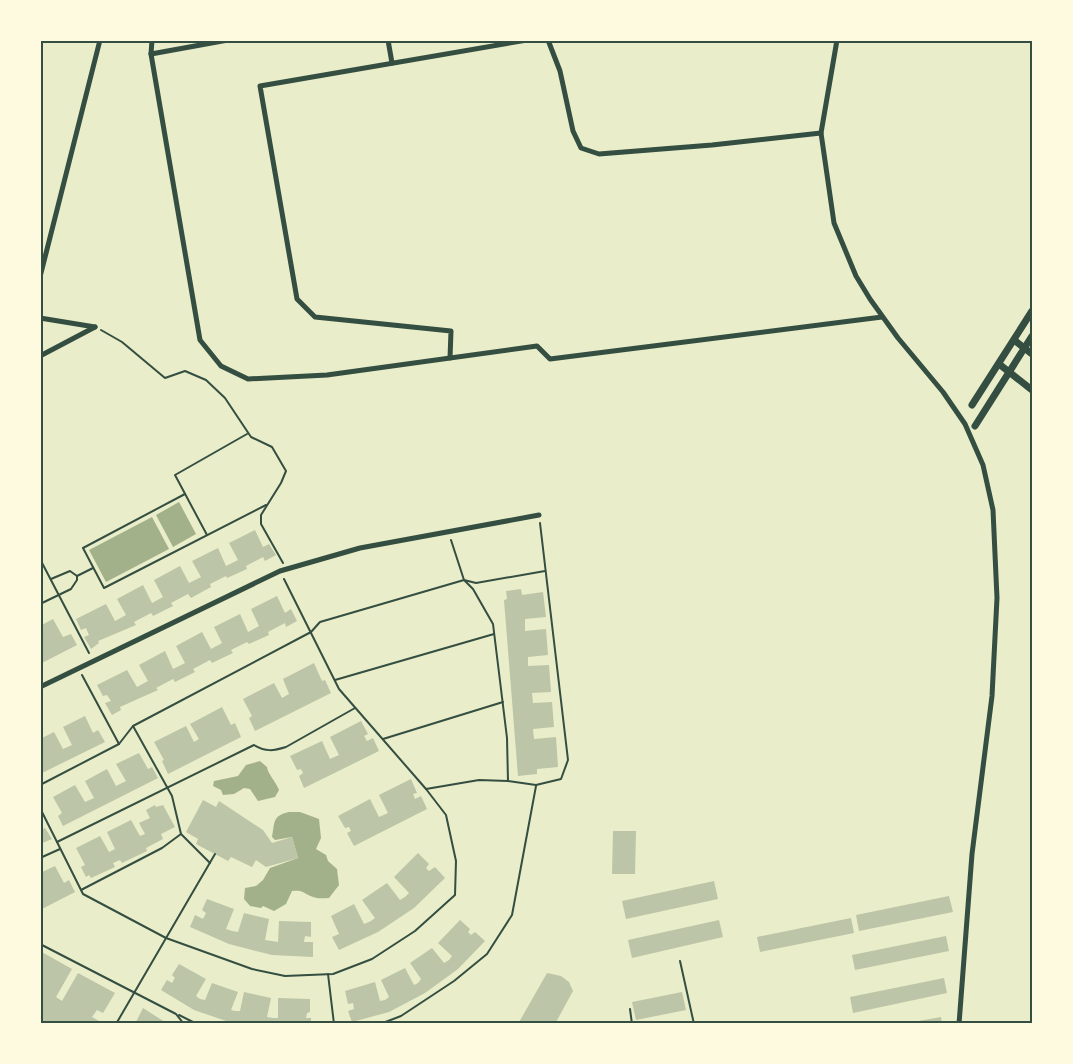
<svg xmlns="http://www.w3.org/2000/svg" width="1073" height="1064" font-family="'PT Sans',sans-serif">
<rect width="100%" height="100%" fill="#e9edc9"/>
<g fill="#a3b18a">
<polygon points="179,502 196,534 173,547 156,515"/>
<polygon points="152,517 169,549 106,582 89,550"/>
<path d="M 260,761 L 267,767 C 268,774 276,782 279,790 L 275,797 L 258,801 L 250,789 L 244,788 L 234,794 L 223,795 L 221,790 L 213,786 L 214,781 L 238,776 L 246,765 Z"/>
<path d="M 289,812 L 300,812 L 319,819 L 321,838 L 316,849 L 326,855 L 328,861 L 337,869 L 339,885 L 329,898 C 324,898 318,899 313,897 C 302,893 304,890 292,891 L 286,904 L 274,911 L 263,906 L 261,908 L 250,906 L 244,899 L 245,888 L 256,886 L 263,880 L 270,868 L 298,858 L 292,837 L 275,840 L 272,837 C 275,822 272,816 289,812 Z"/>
</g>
<g fill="#bcc5a7">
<polygon points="255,530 263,547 269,544 276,555 265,561 263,557 246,566 247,569 227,578 226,576 210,584 211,587 191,598 188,594 171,603 173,606 153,616 151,613 134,622 136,625 98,641 99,643 91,649 84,637 89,635 86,628 81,630 76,619 106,604 115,621 126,615 117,599 143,585 152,603 163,597 154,580 180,566 189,583 201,577 192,561 218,548 226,566 238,560 229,543"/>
<polygon points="521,589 522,595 543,592 546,617 525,619 525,631 546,629 548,655 528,657 528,666 549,665 551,692 532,693 533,703 552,702 554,727 533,729 534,739 556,737 558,767 537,769 537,774 518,776 504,600 507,599 506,591"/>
<polygon points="277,596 285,613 291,609 297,621 286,627 285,623 268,632 269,635 249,644 247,642 231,650 233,653 212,663 210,660 193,669 195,672 175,682 173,679 156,688 158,690 120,707 121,710 112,715 105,703 111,701 107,695 103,696 97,685 127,670 137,687 148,681 139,665 165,651 173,669 185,663 176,646 202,632 211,649 222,643 214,627 240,614 248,632 259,626 251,609"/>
<polygon points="53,619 63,637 71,634 77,645 40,664 40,626"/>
<polygon points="314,663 322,681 325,680 331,693 255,731 249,718 252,716 243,699 274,683 282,698 289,694 283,679"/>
<polygon points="222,707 231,725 235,723 241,737 168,774 162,761 164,760 154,742 186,726 194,742 199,739 190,724"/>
<polygon points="85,716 93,733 98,730 105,742 40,774 40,739 54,732 63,749 72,745 63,727"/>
<polygon points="361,721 368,734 364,736 367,741 373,738 379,751 304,788 299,776 303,773 301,769 297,770 290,756 322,741 330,759 339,755 330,737"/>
<polygon points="139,753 148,769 152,767 158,778 63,826 58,816 62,813 53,797 75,785 85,802 94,798 85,781 107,769 116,786 126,781 116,764"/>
<polygon points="411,779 417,793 413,794 415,799 421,796 427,809 354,846 347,833 351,831 349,827 345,828 338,816 370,799 379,817 388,813 379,795"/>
<polygon points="203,800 216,807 219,801 263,830 272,843 292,837 298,858 266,867 256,860 252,867 231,857 228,861 196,844 198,839 186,832"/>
<polygon points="155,805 156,807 163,805 175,827 161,834 163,839 146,848 147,851 122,863 120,860 113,863 115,867 91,878 89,875 86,877 81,867 85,865 76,848 100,836 109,852 115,849 107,832 131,820 140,836 145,834 139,823 150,818 146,810"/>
<polygon points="45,828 52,839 40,844 40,830"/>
<polygon points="613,831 636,831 635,874 612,874"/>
<polygon points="418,853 429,864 426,868 429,871 435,867 445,878 414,908 378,932 339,950 332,937 339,934 331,916 354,904 364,924 371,921 375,918 362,900 387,883 400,900 405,897 409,893 394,877"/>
<polygon points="55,866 64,883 69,880 75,892 40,910 40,873"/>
<polygon points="714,881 718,899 626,919 622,901"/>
<polygon points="949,896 953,912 859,931 856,915"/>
<polygon points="207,899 234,909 226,929 232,931 238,932 244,913 269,919 265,940 272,941 278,942 279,921 311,922 311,937 305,936 304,942 313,942 313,957 272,955 229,944 190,927 195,915 203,919 206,913 202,910"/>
<polygon points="851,918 854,933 760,952 757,937"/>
<polygon points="460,920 470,929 468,932 471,935 475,932 485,941 458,969 425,993 389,1012 352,1022 348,1011 354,1009 353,1003 348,1004 345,991 375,982 380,1001 385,1000 389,997 381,980 405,968 414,985 418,983 421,979 410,963 432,948 444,963 449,960 452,956 438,943"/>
<polygon points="719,920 723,937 632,958 628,940"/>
<polygon points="946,936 949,951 855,970 852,955"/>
<polygon points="40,951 72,969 56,997 62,1001 78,973 115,993 103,1013 97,1010 92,1017 99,1021 98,1024 46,1024 40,1020"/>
<polygon points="179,964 206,979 196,996 200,999 205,1000 212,983 238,992 231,1010 235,1011 240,1011 244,992 271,998 267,1017 273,1018 278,1018 278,998 310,999 310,1012 307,1013 306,1018 311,1018 311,1024 235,1024 194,1010 161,990 167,980 172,983 175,978 172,975"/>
<polygon points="547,973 561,976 569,982 573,991 555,1024 518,1024"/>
<polygon points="944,978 947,993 853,1013 850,997"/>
<polygon points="682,992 686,1010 636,1020 632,1002"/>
<polygon points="143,1008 168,1024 135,1024"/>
<polygon points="941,1017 942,1024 913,1024 913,1022"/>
</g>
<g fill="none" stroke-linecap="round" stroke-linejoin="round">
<g stroke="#344e41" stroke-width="2">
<polyline points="101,330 122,342 165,378 185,371 206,380 225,398 251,437 272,447 286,471 281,483 261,515 261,524 283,563"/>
<polyline points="185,494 83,548 104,588 266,505"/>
<polyline points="207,535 175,475 247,434"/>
<polyline points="451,540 464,580 473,589 493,624 507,738 508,781"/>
<polyline points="40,559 89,653"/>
<polyline points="77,576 93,568"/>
<polyline points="40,604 71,589 77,580 77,576 70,571 51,579"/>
<polyline points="82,675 119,744"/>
<polyline points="335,680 494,634"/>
<polyline points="133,726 172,796 181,834 210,863"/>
<polyline points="383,739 503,702"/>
<polyline points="40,785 119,744 133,726 311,632 320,622 464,580 476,583 545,571"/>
<polyline points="426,789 479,780 508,781 536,785 561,779 568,760 540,523"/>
<polyline points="40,808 83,894 166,938 252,969 285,976 333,974 372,959 415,931 455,895 456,861 446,815 426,789 339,689 284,579"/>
<path d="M 57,842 L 254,745 C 266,752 273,751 286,747 L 355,708"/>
<polyline points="40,858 60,849"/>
<polyline points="81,890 162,848 181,834"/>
<polyline points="40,944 176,1014 184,1024"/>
<polyline points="328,974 334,1024"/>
<polyline points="179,1015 197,1024"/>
<polyline points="116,1024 215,854"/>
<polyline points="380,1024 401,1016 454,981 487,954 512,915 536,786"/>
</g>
<g stroke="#344e41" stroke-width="2">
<polyline points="680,961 694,1024"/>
<polyline points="630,1009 632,1024"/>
</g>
<g stroke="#344e41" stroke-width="5">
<polyline points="152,40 151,54 200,340 221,366 248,379 327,375 537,346 550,359 882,317"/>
<polyline points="388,40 392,63"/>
<polyline points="548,40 560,71 573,131 581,148 599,154 712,145 821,133"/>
<polyline points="837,40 821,133 834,223 856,276 870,299 898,338 943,392 965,424 983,465 993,510 997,598 992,696 972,854 959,1024"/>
<polyline points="151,54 228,40"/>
<polyline points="40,277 100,40"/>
<polyline points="40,318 95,327"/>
<polyline points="40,356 95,327"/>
<polyline points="450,358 451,331 315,317 297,299 260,86 527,40"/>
<polyline points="40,687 280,571 360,548 539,515"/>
</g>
<g stroke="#344e41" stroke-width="7">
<polyline points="1014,340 1032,354"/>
<polyline points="999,364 1032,390"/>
<polyline points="972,405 1032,311"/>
<polyline points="975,426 1032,336"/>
</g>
</g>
<rect width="1073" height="1064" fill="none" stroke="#fefae0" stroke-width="84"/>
<rect x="42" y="42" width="989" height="980" fill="none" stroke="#344e41" stroke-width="2"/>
</svg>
